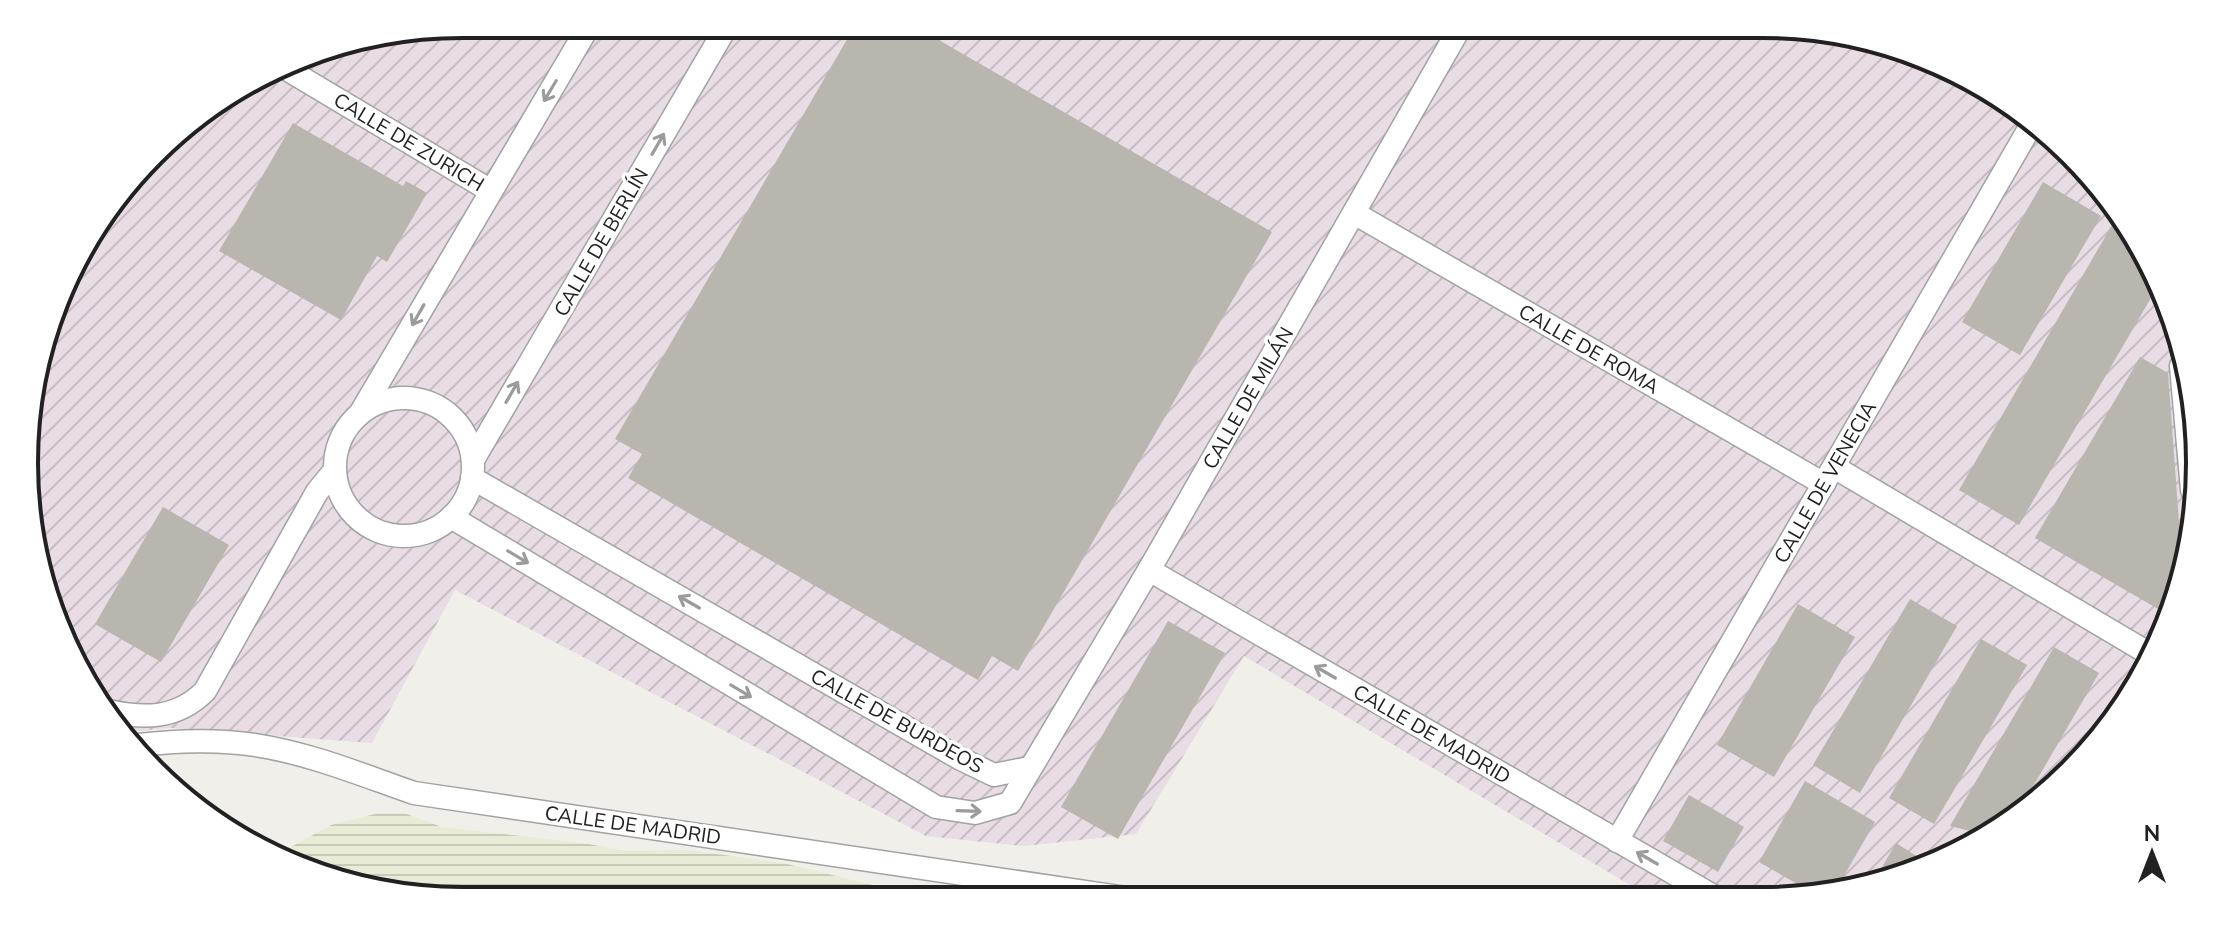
<svg xmlns="http://www.w3.org/2000/svg" width="2224" height="925" font-family="'Nunito Sans',sans-serif">
<defs>
<pattern id="industrial-furrows" width="10" height="10" patternUnits="userSpaceOnUse" patternTransform="scale(2)"><rect width="10" height="10" fill="#e8dce5"/><path d="M-1 1l2-2M0 10L10 0M9 11l2-2" fill="none" stroke="#c7bcc4"/></pattern>
<pattern id="farmland-rules" width="6" height="5" patternUnits="userSpaceOnUse" patternTransform="scale(2)"><rect width="6" height="5" fill="#e8ecd7"/><path d="M0 2.5h6" fill="none" stroke="#c7cab8"/></pattern>
</defs>
<rect width="100%" height="100%" fill="#f0efe9"/>
<polygon fill="url(#industrial-furrows)" points="463,24 1761,24 1902,47 2050,133 2155,268 2199,433 2177,603 2126,706 2050,792 1955,856 1819,897 1652,898 1244,656 1136,834 1024,846 926,836 455,590 372,743 171,728 127,732 83,682 32,548 28,405 83,244 174,133 321,47"/>
<polygon fill="url(#farmland-rules)" points="379,813 404,813 442,827 582,843 629,851 688,850 783,863 934,900 463,901 322,878 278,854 331,825"/>
<g fill="#b9b5af">
<polygon points="856,24 911,24 1272,232 1018,671 992,656 978,680 628,478 642,454 615,439"/>
<polygon points="293,123 403,186 406,181 427,193 387,262 377,256 341,320 219,251"/>
<polygon points="2043,182 2101,216 2020,355 1962,322"/>
<polygon points="2116,218 2155,268 2159,284 2019,525 1959,490"/>
<polygon points="2140,357 2168,373 2182,563 2181,574 2160,610 2035,538"/>
<polygon points="163,507 229,545 161,662 95,624"/>
<polygon points="1910,599 1957,626 1860,793 1813,765"/>
<polygon points="1798,604 1855,637 1774,777 1717,745"/>
<polygon points="1168,621 1225,653 1118,839 1061,807"/>
<polygon points="1981,639 2027,665 1934,824 1889,798"/>
<polygon points="2054,647 2099,673 2017,814 1986,835 1950,826"/>
<polygon points="1805,781 1875,822 1834,893 1820,897 1759,862"/>
<polygon points="1689,795 1744,827 1718,872 1663,841"/>
<polygon points="1896,843 1929,864 1874,881"/>
</g>
<g fill="none" stroke-linecap="round" stroke-linejoin="round">
<defs>
<g id="minor">
<polyline points="285,68 491,191"/>
<polyline points="1354,213 1824,484"/>
<polyline points="2181,366 2192,490"/>
<circle cx="404" cy="467" r="69"/>
<polyline points="361,412 590,24"/>
<polyline points="473,460 728,24"/>
<polyline points="1834,467 2143,650 2154,650"/>
<polyline points="472,478 959,758 994,775 1029,768"/>
<polyline points="451,517 936,807 975,813 1010,803 1149,570 1462,24"/>
<polyline points="1149,570 1715,897"/>
<path d="M 108,711 C 145,719 177,719 205,691 L 317,492 L 334,471"/>
<path d="M 138,745 C 178,741 216,739 255,745 C 309,753 362,775 414,793 L 1133,899"/>
<polyline points="1617,841 2033,122"/>
</g>
</defs>
<use href="#minor" stroke="#a2a2a2" stroke-width="25"/>
<use href="#minor" stroke="#fff" stroke-width="22"/>
</g>
<defs><path id="oneway-shaft" d="M-6 0H5M1.5-3L5.5 0L1.5 3" fill="none" stroke-width="1.6" stroke-linecap="round" stroke-linejoin="round" transform="scale(2)"/></defs>
<g stroke="#9b9b9b">
<use href="#oneway-shaft" transform="translate(550 91) rotate(121)"/>
<use href="#oneway-shaft" transform="translate(658 144) rotate(-60)"/>
<use href="#oneway-shaft" transform="translate(418 315) rotate(120)"/>
<use href="#oneway-shaft" transform="translate(512 392) rotate(-60)"/>
<use href="#oneway-shaft" transform="translate(518 557) rotate(31)"/>
<use href="#oneway-shaft" transform="translate(689 602) rotate(-150)"/>
<use href="#oneway-shaft" transform="translate(1325 672) rotate(-150)"/>
<use href="#oneway-shaft" transform="translate(741 691) rotate(31)"/>
<use href="#oneway-shaft" transform="translate(969 811) rotate(2)"/>
<use href="#oneway-shaft" transform="translate(1647 858) rotate(-150)"/>
</g>
<g text-anchor="middle" stroke-width="7" stroke-linejoin="round" paint-order="stroke">
<g font-size="20" fill="#212121" stroke="#fff">
<text transform="translate(409 142) rotate(31)" y="7">CALLE DE ZURICH</text>
<text transform="translate(601 242) rotate(-60)" y="7">CALLE DE BERLÍN</text>
<text transform="translate(1589 349) rotate(30)" y="7">CALLE DE ROMA</text>
<text transform="translate(1248 398) rotate(-60)" y="7">CALLE DE MILÁN</text>
<text transform="translate(1825 482) rotate(-60)" y="7">CALLE DE VENECIA</text>
<text transform="translate(897 721) rotate(29)" y="7">CALLE DE BURDEOS</text>
<text transform="translate(1432 734) rotate(30)" y="7">CALLE DE MADRID</text>
<text transform="translate(633 825) rotate(8)" y="7">CALLE DE MADRID</text>
</g>
</g>
<path d="M0 0H2224V925H0ZM462 38H1762A424 424 0 0 1 2186 462V463A424 424 0 0 1 1762 887H462A424 424 0 0 1 38 463V462A424 424 0 0 1 462 38Z" fill="#fff" fill-rule="evenodd"/>
<path fill="none" stroke="#212121" stroke-width="4" d="M462 38H1762A424 424 0 0 1 2186 462V463A424 424 0 0 1 1762 887H462A424 424 0 0 1 38 463V462A424 424 0 0 1 462 38Z"/>
<g transform="translate(2152 853)" stroke="#ffffff" stroke-width="6" paint-order="stroke">
<path d="M0-6L14 30L0 20L-14 30Z" fill="#212121"/>
<text y="-12" font-size="22" font-weight="bold" text-anchor="middle" fill="#212121">N</text>
</g>
</svg>
